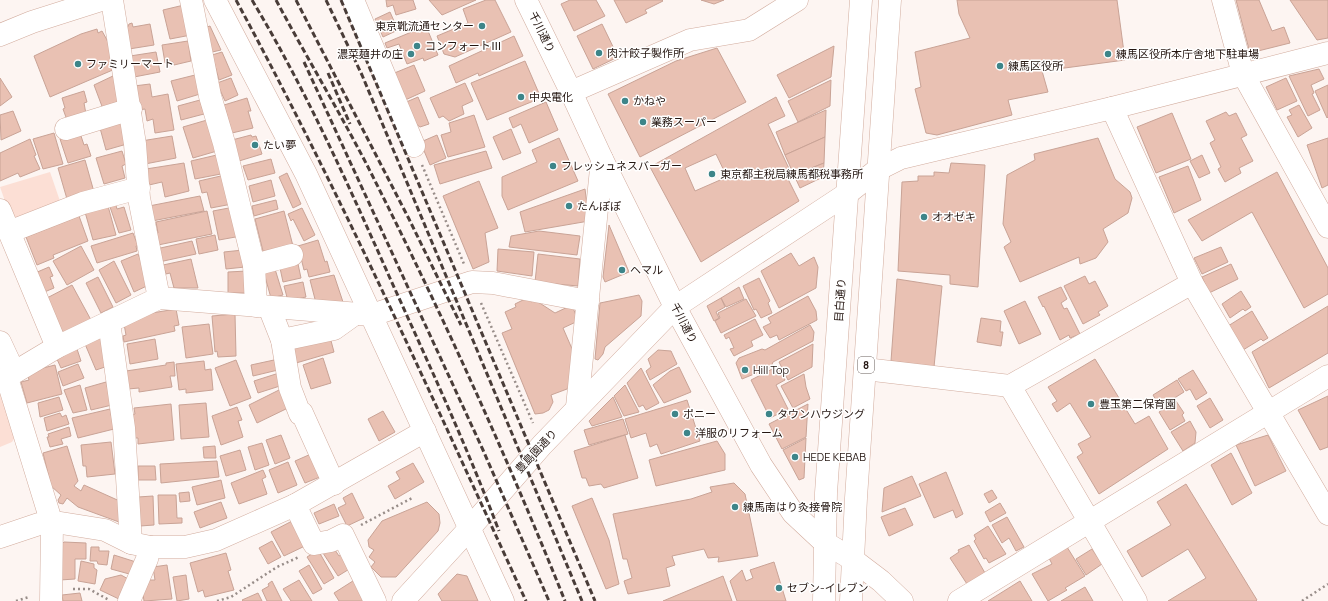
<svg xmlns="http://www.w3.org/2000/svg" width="1328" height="601" font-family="Manrope,'Noto Sans JP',sans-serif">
<rect width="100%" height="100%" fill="#fdf5f2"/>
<g fill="#fcdfd5">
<polygon points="50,172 61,204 19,221 11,218 0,187"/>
<polygon points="0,390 19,431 12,442 0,447"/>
</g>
<g fill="#e9c1b3" stroke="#c9a396" fill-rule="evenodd">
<polygon points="386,0 413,0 416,9 396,15 393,5 387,7"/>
<polygon points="429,0 476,0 442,15"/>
<polygon points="486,0 495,0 511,32 455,57 444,54 437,36 468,23 463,9"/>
<polygon points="570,0 596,0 605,16 574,31 561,4"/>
<polygon points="614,0 662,0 663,1 645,10 647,13 626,23"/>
<polygon points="701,0 724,0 714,4"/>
<polygon points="957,0 1117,0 1125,60 1042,71 1048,92 1008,100 1012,115 937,135 926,133 915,89 921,87 915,52 970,38 959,14"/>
<polygon points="1236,0 1259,0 1272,31 1284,27 1290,43 1250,53"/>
<polygon points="1290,0 1328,0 1328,38 1317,40"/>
<polygon points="184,5 191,35 170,39 163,10"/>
<polygon points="390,12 398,30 383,37 375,19"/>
<polygon points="132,23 133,27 150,24 154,45 129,49 126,31 129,24"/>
<polygon points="602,24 618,57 593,69 577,36"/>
<polygon points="210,26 221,50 208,53 204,28"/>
<polygon points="426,26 438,55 424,61 423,58 407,64 399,44 387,48 385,43"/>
<polygon points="97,29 98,33 102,31 107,40 114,58 115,69 50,97 34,56 81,34"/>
<polygon points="514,36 523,56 479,76 478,73 456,83 449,66"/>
<polygon points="188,41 191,61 174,65 173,62 165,63 162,45"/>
<polygon points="834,46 831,77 789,98 777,75"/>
<polygon points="717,48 746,102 640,157 608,94 676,61"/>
<polygon points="156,52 160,72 134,77 130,56"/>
<polygon points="222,52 232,75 219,80 212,55"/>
<polygon points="525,61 541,98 487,120 471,83"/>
<polygon points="414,65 425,91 403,101 392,74"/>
<polygon points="1319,69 1324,79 1311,85 1314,93 1312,94 1320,110 1308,116 1289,76"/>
<polygon points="115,75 122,100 103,109 94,85"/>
<polygon points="195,75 200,94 177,101 171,81"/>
<polygon points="0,78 12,97 0,106"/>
<polygon points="231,78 238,95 225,101 217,83"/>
<polygon points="1286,78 1297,101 1277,110 1266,87"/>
<polygon points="831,80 830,106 798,122 788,101"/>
<polygon points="465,83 473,101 462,106 464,114 449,121 443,116 439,118 430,98"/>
<polygon points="150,84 152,97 168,94 174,130 155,133 153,119 147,121 145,109 138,110 134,86"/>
<polygon points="1328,85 1328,117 1327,118 1315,91"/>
<polygon points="84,91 87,102 84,103 86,114 67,120 63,109 65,108 62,98"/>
<polygon points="418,97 429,124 420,127 411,120 404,103"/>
<path d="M 776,97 L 785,116 L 768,124 L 793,177 L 788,179 L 799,201 L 701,262 L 650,167 ZM 716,154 L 727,177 L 695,191 L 685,168 Z"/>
<polygon points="247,98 251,111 248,111 253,128 232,133 224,105"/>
<polygon points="200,100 204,114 181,120 178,106"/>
<polygon points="546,102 558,130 529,143 521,124 513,128 509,118"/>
<polygon points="1299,105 1312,128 1298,137 1287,117 1292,115 1289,110"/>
<polygon points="826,110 825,137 785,155 776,132"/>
<polygon points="13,111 21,131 1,140 0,115"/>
<polygon points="1226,112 1229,116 1236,113 1247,135 1241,138 1253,161 1239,168 1241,173 1225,182 1218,169 1221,167 1210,143 1215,140 1206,121"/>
<polygon points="1172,113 1191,159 1156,173 1137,127"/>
<polygon points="474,115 485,147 448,157 441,135 451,132 449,123"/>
<polygon points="207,120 217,151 193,158 183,127"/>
<polygon points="121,122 127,144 106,150 100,128"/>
<polygon points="511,129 521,153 503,160 493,137"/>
<polygon points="54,133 63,164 43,169 33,139"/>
<polygon points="80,133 84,145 87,144 91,156 68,163 60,139"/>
<polygon points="251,135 252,137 256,136 262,154 239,161 232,140"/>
<polygon points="437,135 446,158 430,165 422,146 423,141"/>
<polygon points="172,136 176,158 145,164 141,141"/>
<polygon points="825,137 824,163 794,175 785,155"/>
<polygon points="559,138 578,181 508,210 502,196 502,177 537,162 532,150"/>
<polygon points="1098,138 1115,179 1130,192 1132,198 1128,213 1103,229 1108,242 1096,258 1080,264 1079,257 1020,282 1004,247 1011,242 1003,224 1007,175 1035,160 1034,154"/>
<polygon points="1328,138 1328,185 1322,188 1307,145"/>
<polygon points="30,139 36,155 34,156 40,169 20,177 18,173 0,181 0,153"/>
<polygon points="122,151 126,164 122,166 125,178 104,184 96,158"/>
<polygon points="486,151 492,168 440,184 434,165"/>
<polygon points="221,154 226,173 195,179 191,161"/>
<polygon points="1202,155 1210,173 1199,178 1190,161"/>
<polygon points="271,159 275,173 248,180 243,166"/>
<polygon points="85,160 94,192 67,199 58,168"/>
<polygon points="184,163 189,191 165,197 162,182 149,185 146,169"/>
<polygon points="824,163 823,177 800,188 794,175"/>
<polygon points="951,163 985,165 978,287 950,284 950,275 898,271 902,182 918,181 918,176 934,176 934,172 949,173"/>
<polygon points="1188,166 1201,200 1174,213 1159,177"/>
<polygon points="1277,172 1328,268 1328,294 1304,308 1252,212 1202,241 1188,220"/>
<polygon points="287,173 301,204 293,208 279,177"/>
<polygon points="225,175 232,204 211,208 207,192 202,193 199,181"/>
<polygon points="271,180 275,196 253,202 249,186"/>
<polygon points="479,181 498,228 485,233 489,262 473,269 443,196"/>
<polygon points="585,189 589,221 525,232 520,212"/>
<polygon points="200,196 204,211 152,221 149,206"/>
<polygon points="276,200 278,209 254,216 252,206"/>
<polygon points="115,202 117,209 124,207 131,230 119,233 109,204"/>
<polygon points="108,206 116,235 93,240 85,212"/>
<polygon points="234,207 241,236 219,240 213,211"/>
<polygon points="302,208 315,235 304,241 293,219 291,221 288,214"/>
<polygon points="207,211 212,234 153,246 151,235 158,233 156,222"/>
<polygon points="284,211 293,246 264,255 255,219"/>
<polygon points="79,216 88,241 53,255 54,258 37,265 26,237"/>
<polygon points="609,225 629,272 605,282 603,277"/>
<polygon points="539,231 580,236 577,255 509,247 511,236"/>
<polygon points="133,233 138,246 136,246 137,251 97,263 91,246"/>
<polygon points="215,235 218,250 199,254 196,239"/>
<polygon points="318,240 325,262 327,261 330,272 309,277 307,269 304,270 298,246"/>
<polygon points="192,241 196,254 159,262 156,249"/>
<polygon points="81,246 94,270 67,285 53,261"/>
<polygon points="1221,247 1228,262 1202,274 1194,258"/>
<polygon points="498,249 534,252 532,276 497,271"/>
<polygon points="243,250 245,267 226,269 224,252"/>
<polygon points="791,253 799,266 814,257 818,267 816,288 779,308 761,271"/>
<polygon points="138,254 151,284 134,292 121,261"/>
<polygon points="538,254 580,259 578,286 535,282"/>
<polygon points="191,259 198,288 174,288 170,273 166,274 163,265"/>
<polygon points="114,261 131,295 116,303 99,270"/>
<polygon points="298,264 301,278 283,282 280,268"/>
<polygon points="1231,264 1238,279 1209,293 1202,277"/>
<polygon points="49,267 53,276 50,277 54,288 42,293 35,273"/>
<polygon points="275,269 283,295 271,298 264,273"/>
<polygon points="247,271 248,293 228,293 228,272"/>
<polygon points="334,275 343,302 316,303 310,280"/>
<polygon points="1085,276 1089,284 1095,281 1108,306 1098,312 1100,315 1083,324 1064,286"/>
<polygon points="98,277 113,307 101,313 86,283"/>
<polygon points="759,278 770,301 768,303 772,313 761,318 756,309 754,310 743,286"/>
<polygon points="897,279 942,286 934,367 891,361"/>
<polygon points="303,282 306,297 288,301 284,286"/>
<polygon points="72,285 91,320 64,334 45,299"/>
<polygon points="739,287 744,299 726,307 721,298"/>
<polygon points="1061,287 1067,299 1061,303 1064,309 1067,308 1080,334 1070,338 1069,335 1060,340 1044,306 1043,307 1038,297"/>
<polygon points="1241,291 1251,307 1245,311 1243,309 1230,318 1222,304"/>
<polygon points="639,295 642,301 641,316 605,347 603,354 598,360 595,359 600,303"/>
<polygon points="808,296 816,311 817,320 779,340 777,335 770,338 763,327 771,323 768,318"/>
<polygon points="529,297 531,302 535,300 555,313 572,305 578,321 563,328 576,358 570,385 567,389 551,395 553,402 549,410 543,413 535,414 502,333 512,329 505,312 516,307 515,304"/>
<polygon points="721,298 725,307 716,312 719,318 714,321 707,306"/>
<polygon points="746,299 756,316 721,333 715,321 720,318 718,313"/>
<polygon points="1025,301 1041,334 1019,344 1004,311"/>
<polygon points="1328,306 1328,353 1269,388 1252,352"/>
<polygon points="176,309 179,325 174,326 175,331 124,342 123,336 126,335 124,324 140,315"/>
<polygon points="1252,311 1268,338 1263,341 1261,339 1243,350 1228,326"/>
<polygon points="235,314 236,356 218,357 217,351 215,352 212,316"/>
<polygon points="981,318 1001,321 1000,332 1003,332 1001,346 977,342"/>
<polygon points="755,319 763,335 751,341 753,346 734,356 730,349 734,348 729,337 726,339 724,335"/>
<polygon points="209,324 213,354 186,358 182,327"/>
<polygon points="810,325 814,332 813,341 773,362 771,367 742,379 736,363 739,358 762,349 765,350"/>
<polygon points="106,336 111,365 96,370 85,344"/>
<polygon points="330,337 334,352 296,363 291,346"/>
<polygon points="155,339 158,359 130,364 127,344"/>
<polygon points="813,344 812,367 788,380 779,362"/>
<polygon points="77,349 81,361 61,368 56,357"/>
<polygon points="658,350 671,351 677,364 650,380 646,371 651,367 648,359"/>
<polygon points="323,358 331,383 311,389 303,365"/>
<polygon points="1095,359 1135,424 1149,416 1168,449 1099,494 1077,457 1083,453 1078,444 1091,437 1070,403 1057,412 1052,404 1057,401 1048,387"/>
<polygon points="236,360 251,398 230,406 215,368"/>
<polygon points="274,360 278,370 253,376 251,365"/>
<polygon points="204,361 205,370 211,369 213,390 186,393 186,389 179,390 176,364"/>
<polygon points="174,362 175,376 170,376 172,387 139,392 139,388 128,389 126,371 166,365 166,363"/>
<polygon points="78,364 84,378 63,386 58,372"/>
<polygon points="55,365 62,394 27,403 21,382 29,380 27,372"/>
<polygon points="778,366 785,380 776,385 788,409 770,418 751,380"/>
<polygon points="679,367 691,392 664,403 653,385 670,371"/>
<polygon points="641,368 659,403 646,410 643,405 639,407 627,383"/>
<polygon points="1193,370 1207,393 1196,400 1190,389 1186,391 1178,379"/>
<polygon points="279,373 283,385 258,393 254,381"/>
<polygon points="804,374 806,387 810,399 793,408 781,386"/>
<polygon points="1177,380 1184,392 1160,407 1153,395"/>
<polygon points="106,382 112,405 91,410 85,388"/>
<polygon points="80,385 87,410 73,413 64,390"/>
<polygon points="625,385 639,412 624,416 614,396"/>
<polygon points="281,389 290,407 257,423 249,405"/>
<polygon points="1328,396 1328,447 1320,450 1298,410"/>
<polygon points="59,397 63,410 40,417 38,403"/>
<polygon points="613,397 622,417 592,426 589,421"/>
<polygon points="1210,398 1223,420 1210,428 1197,406"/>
<polygon points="687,400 700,441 661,454 657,444 650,447 646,433 631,438 625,419"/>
<polygon points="1176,401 1184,413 1182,415 1185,421 1170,430 1159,412"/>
<polygon points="206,403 209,437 181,439 179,405"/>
<polygon points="171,404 174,440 138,444 138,438 134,438 132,415 135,414 134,408"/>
<polygon points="808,404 806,437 782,449 769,424"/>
<polygon points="237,407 242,420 238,421 243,437 221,445 212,416"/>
<polygon points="110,409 114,429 78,438 72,418"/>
<polygon points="383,411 395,432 379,441 368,419"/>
<polygon points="60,413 62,417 66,415 69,424 47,431 44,418"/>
<polygon points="623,419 628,434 589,445 584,430"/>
<polygon points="1190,421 1196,432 1195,443 1183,451 1171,432"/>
<polygon points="69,427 71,436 61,439 63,444 50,447 47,437 49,437 48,434"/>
<polygon points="281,435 290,458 275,464 266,440"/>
<polygon points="625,435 638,478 604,488 601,484 589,486 586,478 582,478 574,451"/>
<polygon points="1268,435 1286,471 1255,486 1236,445"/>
<polygon points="806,438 804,478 799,480 783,450"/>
<polygon points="717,441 725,454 725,470 656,486 649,460"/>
<polygon points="111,442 115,474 87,477 86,466 83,466 81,445"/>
<polygon points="262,443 269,465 255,470 248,447"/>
<polygon points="67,446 78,481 74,486 81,491 84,485 124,503 119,522 78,507 67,498 63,504 59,503 58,500 61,495 51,486 43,453"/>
<polygon points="215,446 216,458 204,458 203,447"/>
<polygon points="240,450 246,470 226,476 220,456"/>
<polygon points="1231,453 1252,493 1232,505 1211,465"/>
<polygon points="311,454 320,477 305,483 295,461"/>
<polygon points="217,461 219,477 161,483 160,464"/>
<polygon points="288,462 297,485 278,493 269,470"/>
<polygon points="413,463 424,482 395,499 388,486 400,479 396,472"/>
<polygon points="138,466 155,466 156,480 138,480"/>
<polygon points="263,470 266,477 262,479 267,494 239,504 231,483"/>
<polygon points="946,472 963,514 956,518 953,510 934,518 919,484"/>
<polygon points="912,476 921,496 882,512 884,488"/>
<polygon points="221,480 225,498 197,505 192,487"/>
<polygon points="734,483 745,494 758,556 718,562 719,557 708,558 704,549 672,556 675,565 666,568 670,586 628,594 624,581 632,578 627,559 623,559 613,514 691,499 712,492 710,487"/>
<polygon points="1186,484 1257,600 1256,601 1168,601 1206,578 1188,549 1142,577 1127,551 1171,525 1157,502"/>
<polygon points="992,490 997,498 989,503 984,494"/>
<polygon points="189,492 190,501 180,502 179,493"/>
<polygon points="352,493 364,518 347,526 338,508 346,504 343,498"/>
<polygon points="158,495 176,495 177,518 182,518 182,523 159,524"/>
<polygon points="153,496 154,525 140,526 138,497"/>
<polygon points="592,498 609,540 619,584 606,589 572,506"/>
<polygon points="221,502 227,518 200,528 194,512"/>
<polygon points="427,502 439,514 440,523 438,531 396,577 381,577 371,567 375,562 369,557 374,550 369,547 368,540 382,521"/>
<polygon points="1000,503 1006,513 990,522 985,512"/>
<polygon points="334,504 339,516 319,524 314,513"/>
<polygon points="905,508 913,525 889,536 881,517"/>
<polygon points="1007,517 1024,547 1016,551 1009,538 1002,543 992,525"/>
<polygon points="294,520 307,545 284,556 271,532"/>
<polygon points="988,526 1006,554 989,563 986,558 984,559 974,541 976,539 974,535"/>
<polygon points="272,541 281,557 268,564 259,548"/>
<polygon points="64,542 86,543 86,559 75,559 75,579 60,580 61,545"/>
<polygon points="331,544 339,556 343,554 351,568 338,576 321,550"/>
<polygon points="969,545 985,573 967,584 950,558 959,552 958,550"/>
<polygon points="91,547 99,547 99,551 109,551 107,565 98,564 97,561 90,561"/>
<polygon points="1067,547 1085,576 1065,588 1067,590 1048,601 1032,574 1052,564 1049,558"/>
<polygon points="1092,549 1102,564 1086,575 1076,559"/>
<polygon points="318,550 334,578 324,584 307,557"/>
<polygon points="226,553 231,570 228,571 234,590 205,597 203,590 198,592 190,563"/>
<polygon points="114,555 136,562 133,575 111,569"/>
<polygon points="81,561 94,564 94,568 97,570 95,584 78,581"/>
<polygon points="774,562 786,601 737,601 730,581 742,570 746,581 753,578 750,570"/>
<polygon points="167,565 172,599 144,601 142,587 150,580 155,580 153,567"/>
<polygon points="309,565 322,589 313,594 299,571"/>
<polygon points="457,574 467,576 478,601 442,601 438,594"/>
<polygon points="121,575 130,580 121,600 100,590 105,579"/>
<polygon points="186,575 189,599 177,601 173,577"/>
<polygon points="723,576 732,601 663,601"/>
<polygon points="356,579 370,601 339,601 334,593"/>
<polygon points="299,580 312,601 291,601 283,589"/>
<polygon points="272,581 282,601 267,601 262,590 269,586 268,584"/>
<polygon points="1020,581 1032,601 988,601"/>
<polygon points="1085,587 1093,601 1061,601"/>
<polygon points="80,593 82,601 63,601 62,595"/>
<polygon points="258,593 262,601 243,601 242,600"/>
</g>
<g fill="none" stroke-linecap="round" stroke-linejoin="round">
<defs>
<g id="minor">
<polyline points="112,0 135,144 139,198 159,298"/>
<polyline points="191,0 210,96 224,143 254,265 256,306"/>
<polyline points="215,0 306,174 503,601"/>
<polyline points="353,0 414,146"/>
<polyline points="1223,0 1243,74 1328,227"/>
<polyline points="0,35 32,22 101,0"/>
<polyline points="571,92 690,40 749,30 797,0"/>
<polyline points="1112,108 1192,283 1328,514"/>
<polyline points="66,129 131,109"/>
<polyline points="0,210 57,347"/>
<polyline points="9,232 83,203 139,188"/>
<polyline points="254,265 292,255"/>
<polyline points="269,307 282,340 290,388 300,414 302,413 334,484"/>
<polyline points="109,322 124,428 131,543"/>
<polyline points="282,340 334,329 355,314"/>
<polyline points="0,342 14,372"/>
<polyline points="865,369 1010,386 1192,283"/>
<polyline points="7,378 52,524 51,601"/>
<polyline points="0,381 57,347 159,298 372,315 472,282 493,283 588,301"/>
<polyline points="1010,386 1136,601"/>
<polyline points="577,407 602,159"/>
<polyline points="295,505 314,544 331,541 343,535 375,601"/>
<polyline points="0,537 39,524 61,523 105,530 131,543 150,547 185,547 216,540 295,505 425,431"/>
<polyline points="129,601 147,559 150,547"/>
<polyline points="403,601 469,529 542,445 675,307 848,193 877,170 901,158 1112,108 1328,53"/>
<polyline points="959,601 1328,376"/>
</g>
<g id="major">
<polyline points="526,0 571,92 602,159 675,307 761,465 793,513 824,542 852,559 881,581 902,601"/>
<polyline points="824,601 826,493 861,0"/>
<polyline points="851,601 856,498 890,0"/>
</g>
</defs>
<use href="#minor" stroke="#d2ac9e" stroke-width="23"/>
<use href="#major" stroke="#d2ac9e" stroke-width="23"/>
<g stroke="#988d89" stroke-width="2.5" stroke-dasharray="2 3" stroke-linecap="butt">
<polyline points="422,165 464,264"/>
<polyline points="481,303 533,423"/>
<polyline points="361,525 414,497"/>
<polyline points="73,589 89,589 109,600"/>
<polyline points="16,601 29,597"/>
<polyline points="217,601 231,597 277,567 299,557"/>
<polyline points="1302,601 1328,584"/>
</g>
<use href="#minor" stroke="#fff" stroke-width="22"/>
<use href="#major" stroke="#fff" stroke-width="22"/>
<g stroke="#493c38" stroke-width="3" stroke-dasharray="6 3" stroke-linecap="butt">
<path d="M 236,0 C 342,196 433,399 526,601"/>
<path d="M 252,0 C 305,88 347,182 389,276 C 427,360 466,444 499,531"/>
<path d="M 276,0 C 306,56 339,111 368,167 C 440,309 506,454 565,601"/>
<polyline points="296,0 409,219 461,325"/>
<polyline points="326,0 362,75 582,601"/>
<polyline points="341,0 595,601"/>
<polyline points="304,62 483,450 549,601"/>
<polyline points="328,73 350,124"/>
</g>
</g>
<g fill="#3d8589" stroke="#fff" stroke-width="1.5">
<circle cx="482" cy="26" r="4"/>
<circle cx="417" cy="46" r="4"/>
<circle cx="599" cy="53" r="4"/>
<circle cx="411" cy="54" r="4"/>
<circle cx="1108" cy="54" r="4"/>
<circle cx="78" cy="64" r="4"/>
<circle cx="1000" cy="66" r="4"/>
<circle cx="521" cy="97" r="4"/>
<circle cx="625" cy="101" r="4"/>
<circle cx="643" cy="122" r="4"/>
<circle cx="255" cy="145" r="4"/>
<circle cx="553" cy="166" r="4"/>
<circle cx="712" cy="174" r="4"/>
<circle cx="569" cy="206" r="4"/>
<circle cx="924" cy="217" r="4"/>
<circle cx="622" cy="270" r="4"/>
<circle cx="745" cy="370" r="4"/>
<circle cx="1091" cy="404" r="4"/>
<circle cx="675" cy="414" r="4"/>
<circle cx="769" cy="414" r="4"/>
<circle cx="687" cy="433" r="4"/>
<circle cx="795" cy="457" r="4"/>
<circle cx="735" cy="507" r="4"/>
<circle cx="779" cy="588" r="4"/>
</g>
<g text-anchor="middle" stroke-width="3" stroke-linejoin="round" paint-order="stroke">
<rect fill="#fff" stroke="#665c58" stroke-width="1" x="858" y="357" width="16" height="16" rx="3"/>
<g font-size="10" font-weight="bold" fill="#241611">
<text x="866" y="369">8</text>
</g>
<g font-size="11" fill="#241611" stroke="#fff" text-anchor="start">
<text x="474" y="30" text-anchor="end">東京靴流通センター</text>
<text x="425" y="50">コンフォートⅢ</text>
<text x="607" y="57">肉汁餃子製作所</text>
<text x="403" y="58" text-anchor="end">濃菜麺井の庄</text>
<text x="1116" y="58">練馬区役所本庁舎地下駐車場</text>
<text x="86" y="68">ファミリーマート</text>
<text x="1008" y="70">練馬区役所</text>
<text x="529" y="101">中央電化</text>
<text x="633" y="105">かねや</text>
<text x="651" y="126">業務スーパー</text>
<text x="263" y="149">たい夢</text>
<text x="561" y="170">フレッシュネスバーガー</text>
<text x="720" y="178">東京都主税局練馬都税事務所</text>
<text x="577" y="210">たんぽぽ</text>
<text x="932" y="221">オオゼキ</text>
<text x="630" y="274">ヘマル</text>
<text x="753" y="374">Hill Top</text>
<text x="1099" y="408">豊玉第二保育園</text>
<text x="683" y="418">ポニー</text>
<text x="777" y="418">タウンハウジング</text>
<text x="695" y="437">洋服のリフォーム</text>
<text x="803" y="461">HEDE KEBAB</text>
<text x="743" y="511">練馬南はり灸接骨院</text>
<text x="787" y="592">セブン-イレブン</text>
</g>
<g font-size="11" fill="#241611" stroke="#fff">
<text transform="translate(542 32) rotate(64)" y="4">千川通り</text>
<text transform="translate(840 300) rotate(-86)" y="4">目白通り</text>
<text transform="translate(684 323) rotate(63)" y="4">千川通り</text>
<text transform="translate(536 451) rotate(-47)" y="4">豊島園通り</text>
</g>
</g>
</svg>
